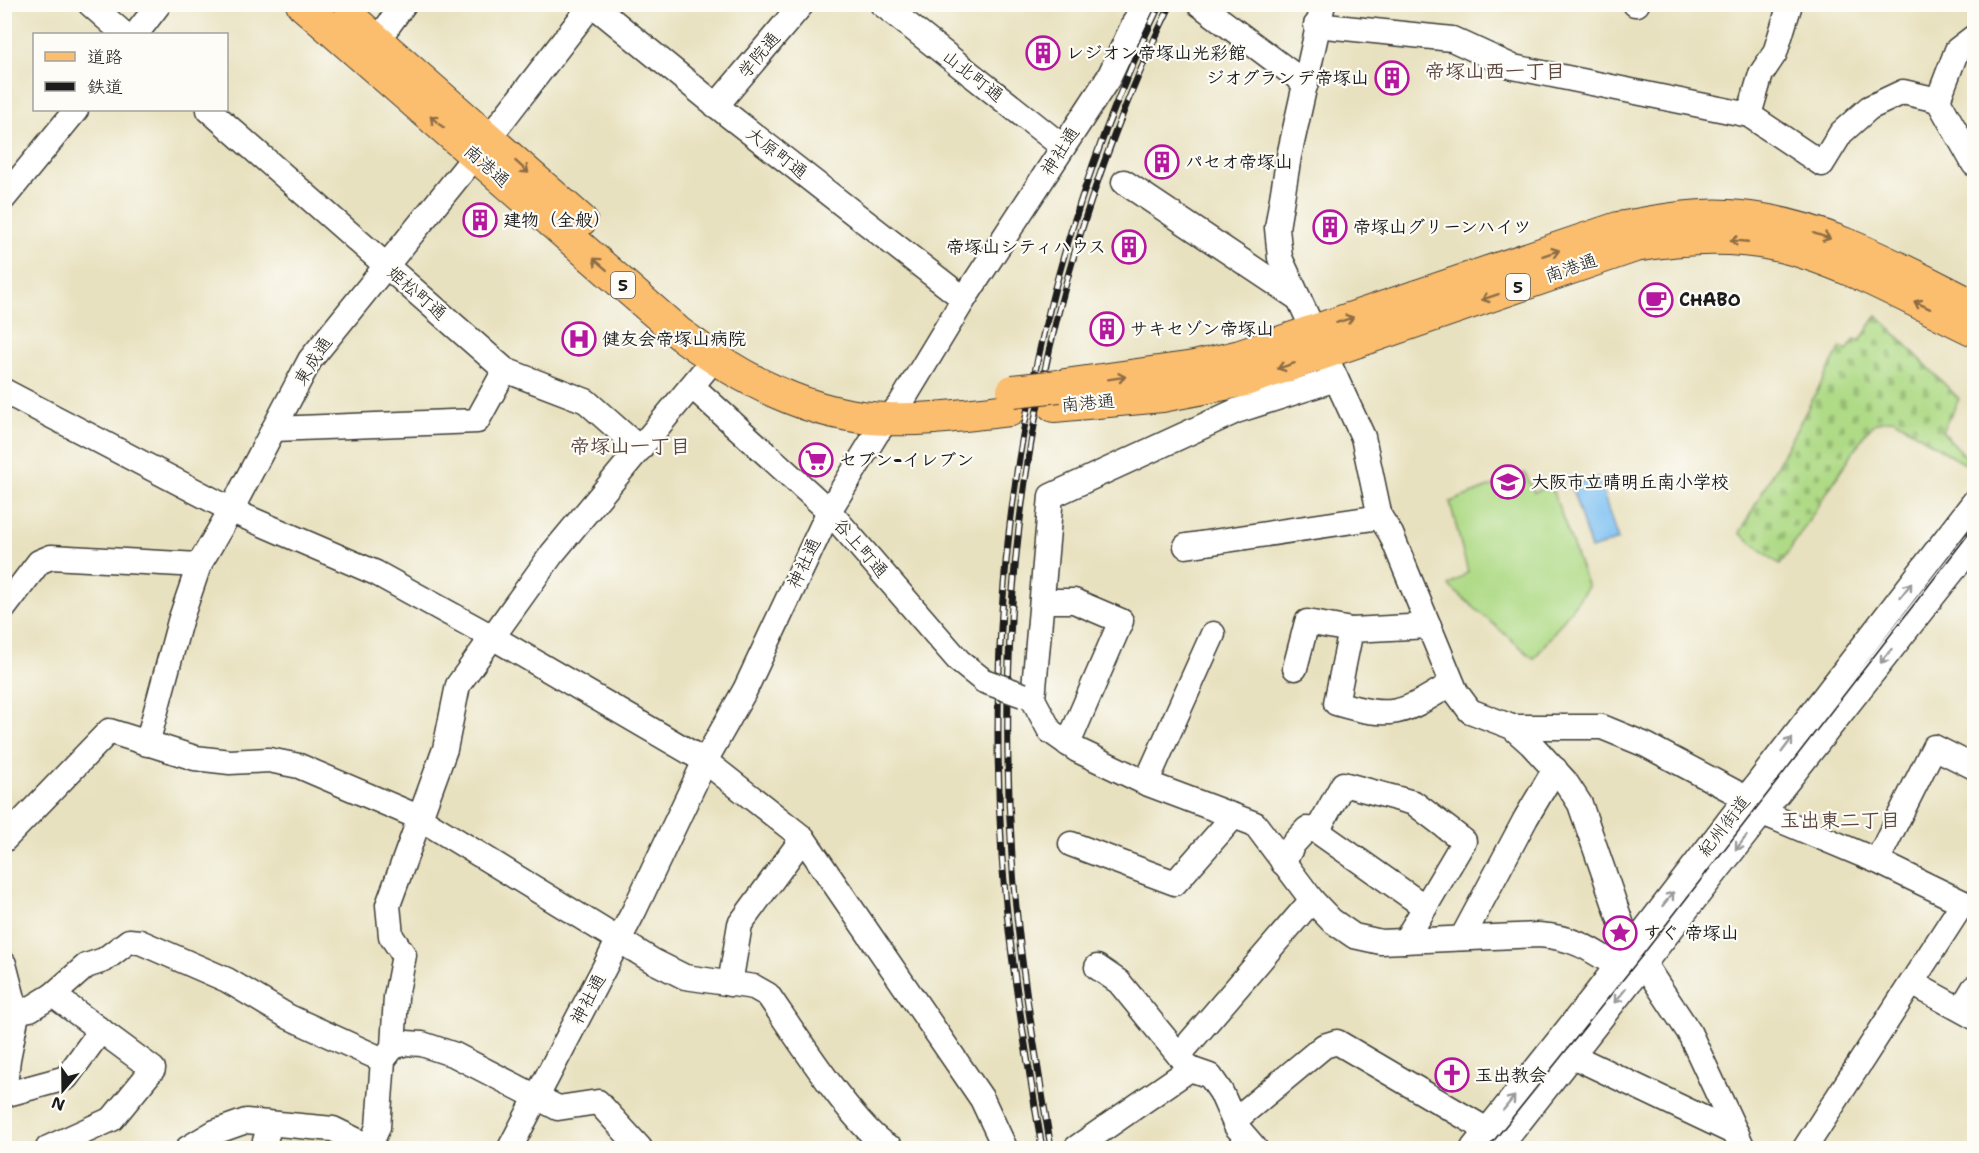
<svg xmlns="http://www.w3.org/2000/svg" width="1979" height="1153" font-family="'Shantell Sans','Klee One',sans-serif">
<defs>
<pattern id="cemetery-stones" width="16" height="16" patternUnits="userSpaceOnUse" patternTransform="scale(1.5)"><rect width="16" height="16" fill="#afda86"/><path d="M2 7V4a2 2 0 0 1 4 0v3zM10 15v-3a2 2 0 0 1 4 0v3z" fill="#96ba73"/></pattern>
</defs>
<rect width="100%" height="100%" fill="#fdfcf7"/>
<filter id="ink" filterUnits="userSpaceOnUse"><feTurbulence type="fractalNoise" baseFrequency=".0167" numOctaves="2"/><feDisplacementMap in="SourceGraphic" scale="12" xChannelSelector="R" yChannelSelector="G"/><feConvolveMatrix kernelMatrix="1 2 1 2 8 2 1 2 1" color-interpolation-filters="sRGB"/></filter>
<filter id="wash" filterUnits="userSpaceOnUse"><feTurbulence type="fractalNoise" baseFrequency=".008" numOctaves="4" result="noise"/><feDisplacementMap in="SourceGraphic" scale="24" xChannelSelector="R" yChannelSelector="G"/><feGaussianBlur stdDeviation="1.35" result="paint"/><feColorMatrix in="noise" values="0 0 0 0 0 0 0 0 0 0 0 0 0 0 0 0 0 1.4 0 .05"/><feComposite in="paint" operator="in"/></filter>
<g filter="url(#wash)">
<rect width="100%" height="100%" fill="#e8e1bf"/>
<polygon fill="url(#cemetery-stones)" stroke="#667b51" stroke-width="1.5" points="1877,315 1959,399 1942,431 1969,460 1964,464 1894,419 1877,422 1866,432 1780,565 1740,533 1841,347 1847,351 1855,339 1860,341"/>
<polygon fill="#afda86" stroke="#667b51" stroke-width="1.5" points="1525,473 1534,492 1551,486 1588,587 1534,659 1449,586 1468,572 1450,502"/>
<polygon fill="#7cbff2" stroke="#4c6e87" stroke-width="1.5" points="1598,477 1618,540 1591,549 1571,485"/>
</g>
<g filter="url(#ink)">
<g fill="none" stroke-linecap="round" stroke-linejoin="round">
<defs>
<g id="minor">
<polyline points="90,4 124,34"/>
<polyline points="592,4 728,115 964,299"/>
<polyline points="882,4 1063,147"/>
<polyline points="1199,4 1306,84"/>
<polyline points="1323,4 1289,156 1277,228 1280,258 1363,437 1380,517 1391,534 1456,692 1470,711 1512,727 1531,744 1565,781 1580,804 1626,937 1689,1032 1743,1148"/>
<polyline points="1635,4 1637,4"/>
<polyline points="1316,25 1452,39 1513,67 1749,115 1822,164 1841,133 1869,108 1903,92 1938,100"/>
<polyline points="136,34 159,4"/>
<polyline points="1974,37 1957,50 1938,100 1974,164"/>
<polyline points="377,41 404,4"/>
<polyline points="716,106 802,4"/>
<polyline points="209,110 505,370 586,401 640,449"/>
<polyline points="1749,115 1761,74 1775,53 1790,4"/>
<polyline points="1124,182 1299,299"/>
<polyline points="4,198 76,110"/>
<path d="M 1336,379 L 1236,411 L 1051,496 L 1033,699 L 1050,731 L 1077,750 L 1146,783 L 1255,824 L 1312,900 L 1331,920 L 1354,936 L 1381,942 L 1539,935 C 1572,937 1589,948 1617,966"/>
<polyline points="693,387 829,511 959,661 984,681"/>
<polyline points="4,391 239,514 376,573 494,638 705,761 803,838 982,1099 1005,1148"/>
<polyline points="274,429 477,421 505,370"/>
<polyline points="1186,546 1380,517"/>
<polyline points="1042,601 1074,601 1121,621 1068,744"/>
<polyline points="4,608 39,562 51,557 199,565 231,510 310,360 475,156 592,4"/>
<path d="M 1429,626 L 1351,630 L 1336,703 C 1393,720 1402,714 1451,684"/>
<polyline points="1295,668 1307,622 1351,630"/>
<polyline points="1512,727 1602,727 1646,745 1746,798 1763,813 1877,861 1974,908"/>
<polyline points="147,744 180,621 199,565"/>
<polyline points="1146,783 1213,634"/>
<polyline points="1317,831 1343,784 1414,803 1464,841 1405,941"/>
<path d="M 4,840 L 109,731 L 195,758 L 230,762 L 269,760 L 299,766 L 418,817 L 653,961 L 685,977 L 754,987 L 768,995 C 791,1028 859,1135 891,1148"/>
<polyline points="1071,844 1175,883 1234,816"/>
<polyline points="1877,861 1934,747 1974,767"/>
<polyline points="1283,863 1294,843 1307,829 1317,831 1425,907"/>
<polyline points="1462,938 1526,818 1555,769"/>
<polyline points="4,964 17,1014 8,1059 4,1094"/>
<polyline points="1097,967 1119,982 1190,1069 1210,1076 1221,1092 1236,1126 1255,1148"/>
<polyline points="1912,983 1974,1017"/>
<polyline points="730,984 740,924 803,838"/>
<polyline points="1962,1008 1974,988"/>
<polyline points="4,1014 30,1009 53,995 86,966 104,960 129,941 140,942 227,980 289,1017 383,1060"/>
<polyline points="393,1047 406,1043 422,1044 455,1055 558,1108 598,1102 640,1148"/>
<polyline points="1560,1050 1737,1134"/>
<polyline points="1179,1055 1312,900"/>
<polyline points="4,1095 66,1078 101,1030"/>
<polyline points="1235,1120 1324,1046 1337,1042 1487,1130"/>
<polyline points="48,1148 112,1119 153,1069 53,995"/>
<polyline points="188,1148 215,1132 246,1121 333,1129 370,1147"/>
<polyline points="263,1148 270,1124"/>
<polyline points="369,1148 378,1127 383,1060 393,1047 396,997 404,955 391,936 388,905 445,749 458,685 552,554 714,359"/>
<polyline points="510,1148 634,911 705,761 745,690 829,511 877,433 901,403 964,299 1109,77 1143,4"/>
<polyline points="1076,1148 1190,1069"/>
<polyline points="1473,1148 1594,996 1974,502"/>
<polyline points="1499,1148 1974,544"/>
<polyline points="1805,1148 1963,903"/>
</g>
<g id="major">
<path d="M 302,4 L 680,334 C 741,379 810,417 887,419 C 928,421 970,414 1010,410"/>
<polyline points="350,17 581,220"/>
<path d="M 1065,385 L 1194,367 L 1240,356 L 1618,228 C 1659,221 1699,212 1741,217 C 1825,225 1900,269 1974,306"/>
<path d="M 1054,406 L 1162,396 L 1245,380 L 1635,246 C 1681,238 1729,235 1776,245 C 1839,258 1915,302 1974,330"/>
</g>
</defs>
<use href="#minor" stroke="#3b3a34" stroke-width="27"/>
<use href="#major" stroke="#3b3a34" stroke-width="34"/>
<use href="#minor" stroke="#fff" stroke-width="24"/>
<use href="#major" stroke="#fbbd6e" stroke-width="32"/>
<polyline stroke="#1c1c1c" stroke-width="1.5" points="1488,1148 1641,957 1974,527"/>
<defs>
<g id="rail">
<path d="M 1042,1148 C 1026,1052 1009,955 1002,857 C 983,561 1031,272 1160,4"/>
<path d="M 1051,1148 C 1035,1052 1018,954 1012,857 C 992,559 1040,274 1171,4"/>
</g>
</defs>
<use href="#rail" stroke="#1c1c1c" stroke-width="7"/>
<use href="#rail" stroke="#fdfcf7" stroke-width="4.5" stroke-dasharray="14" stroke-linecap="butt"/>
<defs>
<polyline id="minor-bridge" points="984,681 1023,695"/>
<polyline id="major-bridge" points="1013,391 1059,386"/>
</defs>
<use href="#minor-bridge" stroke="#3b3a34" stroke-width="27" stroke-linecap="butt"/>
<use href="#major-bridge" stroke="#3b3a34" stroke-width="34" stroke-linecap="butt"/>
<use href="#minor-bridge" stroke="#fff" stroke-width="24"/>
<use href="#major-bridge" stroke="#fbbd6e" stroke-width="32"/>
</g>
<defs><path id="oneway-shaft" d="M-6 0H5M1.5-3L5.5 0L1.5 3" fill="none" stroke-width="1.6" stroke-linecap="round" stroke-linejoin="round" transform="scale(1.5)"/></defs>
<g stroke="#8c6c45">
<use href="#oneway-shaft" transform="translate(437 122) rotate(-139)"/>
<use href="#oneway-shaft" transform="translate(522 167) rotate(42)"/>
<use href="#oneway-shaft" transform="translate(1822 236) rotate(18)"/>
<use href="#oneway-shaft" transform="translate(1739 241) rotate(-175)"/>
<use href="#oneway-shaft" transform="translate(1551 253) rotate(-18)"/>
<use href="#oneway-shaft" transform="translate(600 264) rotate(-139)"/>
<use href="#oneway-shaft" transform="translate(1490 297) rotate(161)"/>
<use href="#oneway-shaft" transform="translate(1922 305) rotate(-155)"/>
<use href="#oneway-shaft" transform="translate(1345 320) rotate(-18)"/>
<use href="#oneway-shaft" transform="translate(1286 366) rotate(162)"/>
<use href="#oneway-shaft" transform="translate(1117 378) rotate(-9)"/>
</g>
<g stroke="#999">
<use href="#oneway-shaft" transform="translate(1906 590) rotate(-52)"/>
<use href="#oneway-shaft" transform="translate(1886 656) rotate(128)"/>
<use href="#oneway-shaft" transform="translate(1787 745) rotate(-53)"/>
<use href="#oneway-shaft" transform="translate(1741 843) rotate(128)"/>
<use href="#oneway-shaft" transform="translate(1668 899) rotate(-52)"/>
<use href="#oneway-shaft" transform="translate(1620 996) rotate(129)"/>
<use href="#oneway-shaft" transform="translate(1509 1103) rotate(-51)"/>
</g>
</g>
<defs>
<symbol id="building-ring" viewBox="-11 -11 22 22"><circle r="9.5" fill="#fdfcf7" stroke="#b5179e" stroke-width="1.5"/><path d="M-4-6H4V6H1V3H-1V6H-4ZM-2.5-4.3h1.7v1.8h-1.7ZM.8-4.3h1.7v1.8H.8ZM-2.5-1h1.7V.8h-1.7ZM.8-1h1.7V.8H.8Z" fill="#b5179e"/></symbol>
<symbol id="cafe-ring" viewBox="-11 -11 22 22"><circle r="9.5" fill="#fdfcf7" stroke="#b5179e" stroke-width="1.5"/><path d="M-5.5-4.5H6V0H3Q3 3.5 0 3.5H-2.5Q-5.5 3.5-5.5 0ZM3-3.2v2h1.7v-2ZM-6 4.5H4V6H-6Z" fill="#b5179e"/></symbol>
<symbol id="hospital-ring" viewBox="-11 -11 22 22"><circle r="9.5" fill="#fdfcf7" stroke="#b5179e" stroke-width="1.5"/><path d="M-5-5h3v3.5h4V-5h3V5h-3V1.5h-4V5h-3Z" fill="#b5179e"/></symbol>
<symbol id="supermarket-ring" viewBox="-11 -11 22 22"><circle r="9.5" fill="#fdfcf7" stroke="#b5179e" stroke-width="1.5"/><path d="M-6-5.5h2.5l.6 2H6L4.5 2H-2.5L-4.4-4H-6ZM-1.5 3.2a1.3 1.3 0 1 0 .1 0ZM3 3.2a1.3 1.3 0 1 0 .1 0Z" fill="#b5179e"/></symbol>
<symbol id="school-ring" viewBox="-11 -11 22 22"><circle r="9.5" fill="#fdfcf7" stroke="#b5179e" stroke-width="1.5"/><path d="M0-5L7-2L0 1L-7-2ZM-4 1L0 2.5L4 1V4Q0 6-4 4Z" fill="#b5179e"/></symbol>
<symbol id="sight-ring" viewBox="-11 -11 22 22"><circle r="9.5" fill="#fdfcf7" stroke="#b5179e" stroke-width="1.5"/><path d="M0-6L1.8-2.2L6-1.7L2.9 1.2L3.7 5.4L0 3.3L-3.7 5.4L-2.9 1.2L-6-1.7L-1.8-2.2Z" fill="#b5179e"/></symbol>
<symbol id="church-ring" viewBox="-11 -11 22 22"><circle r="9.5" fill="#fdfcf7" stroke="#b5179e" stroke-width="1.5"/><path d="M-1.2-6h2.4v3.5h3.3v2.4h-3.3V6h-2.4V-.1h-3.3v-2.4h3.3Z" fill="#b5179e"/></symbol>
</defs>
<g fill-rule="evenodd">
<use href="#building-ring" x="1024" y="34" width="38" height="38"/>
<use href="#building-ring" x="1373" y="59" width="38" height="38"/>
<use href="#building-ring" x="1143" y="143" width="38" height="38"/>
<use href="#building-ring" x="461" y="201" width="38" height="38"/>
<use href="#building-ring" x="1311" y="208" width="38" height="38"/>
<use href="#building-ring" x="1110" y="228" width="38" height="38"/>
<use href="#cafe-ring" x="1637" y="281" width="38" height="38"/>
<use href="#building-ring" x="1088" y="310" width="38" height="38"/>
<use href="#hospital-ring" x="560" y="320" width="38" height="38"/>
<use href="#supermarket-ring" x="797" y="441" width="38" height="38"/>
<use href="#school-ring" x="1489" y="463" width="38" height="38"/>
<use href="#sight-ring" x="1601" y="914" width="38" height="38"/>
<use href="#church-ring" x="1433" y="1056" width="38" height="38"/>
</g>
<g text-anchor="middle" stroke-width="4.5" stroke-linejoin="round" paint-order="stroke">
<g fill="#fdfcf7" stroke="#605f5e" stroke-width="1.5">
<rect x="611" y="272" width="24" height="26" rx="4.5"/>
<rect x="1506" y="274" width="24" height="26" rx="4.5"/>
</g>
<g font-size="16" font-weight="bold" fill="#1c1c1c">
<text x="623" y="291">5</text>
<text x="1518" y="293">5</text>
</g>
<g font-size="18" font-weight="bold" fill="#1c1c1c" stroke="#fdfcf7" text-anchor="start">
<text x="1066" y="59">レジオン帝塚山光彩館</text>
<text x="1369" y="84" text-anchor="end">ジオグランデ帝塚山</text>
<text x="1185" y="168">パセオ帝塚山</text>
<text x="503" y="226">建物（全般）</text>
<text x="1353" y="233">帝塚山グリーンハイツ</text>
<text x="1106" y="253" text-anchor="end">帝塚山シティハウス</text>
<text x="1679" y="306">CHABO</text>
<text x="1130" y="335">サキセゾン帝塚山</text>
<text x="602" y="345">健友会帝塚山病院</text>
<text x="839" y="466">セブン-イレブン</text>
<text x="1531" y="488">大阪市立晴明丘南小学校</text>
<text x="1643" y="939">すぐ 帝塚山</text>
<text x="1475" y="1081">玉出教会</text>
</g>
<g font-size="18" fill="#1c1c1c" stroke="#fdfcf7">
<text transform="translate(759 55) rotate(-50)" y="6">学院通</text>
<text transform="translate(973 76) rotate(38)" y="6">山北町通</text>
<text transform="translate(1060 151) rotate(-57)" y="6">神社通</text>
<text transform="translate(777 153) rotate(38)" y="6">大原町通</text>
<text transform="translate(487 166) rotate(41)" y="6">南港通</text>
<text transform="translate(1571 268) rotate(-19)" y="6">南港通</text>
<text transform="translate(417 293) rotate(41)" y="6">姫松町通</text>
<text transform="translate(313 361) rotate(-57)" y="6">東成通</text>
<text transform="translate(1088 403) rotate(-5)" y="6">南港通</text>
<text transform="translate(861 548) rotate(49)" y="6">谷上町通</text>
<text transform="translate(804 563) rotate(-65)" y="6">神社通</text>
<text transform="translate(1724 826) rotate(-52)" y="6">紀州街道</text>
<text transform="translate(588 999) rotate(-62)" y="6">神社通</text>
</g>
<g font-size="20" font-weight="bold" fill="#5b4640" stroke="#fdfcf7">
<text x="1495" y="78">帝塚山西一丁目</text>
<text x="630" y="453">帝塚山一丁目</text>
<text x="1840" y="827">玉出東二丁目</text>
</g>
</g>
<rect width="1979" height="1153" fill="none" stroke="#fdfcf7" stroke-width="24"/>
<rect x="33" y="33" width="195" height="78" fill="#fdfcf7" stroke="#a3a29f" stroke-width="1.5"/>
<rect x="45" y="52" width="30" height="9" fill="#fbbd6e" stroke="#a3a29f" stroke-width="1.5"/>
<text x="87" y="63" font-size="18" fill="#1c1c1c">道路</text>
<rect x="45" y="82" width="30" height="9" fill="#1c1c1c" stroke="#a3a29f" stroke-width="1.5"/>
<text x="87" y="93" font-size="18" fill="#1c1c1c">鉄道</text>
<g transform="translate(63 1090) rotate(200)" stroke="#fdfcf7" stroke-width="4.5" paint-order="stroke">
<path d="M0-4.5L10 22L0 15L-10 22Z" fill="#1c1c1c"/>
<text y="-9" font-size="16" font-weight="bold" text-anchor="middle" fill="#1c1c1c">N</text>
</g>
</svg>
